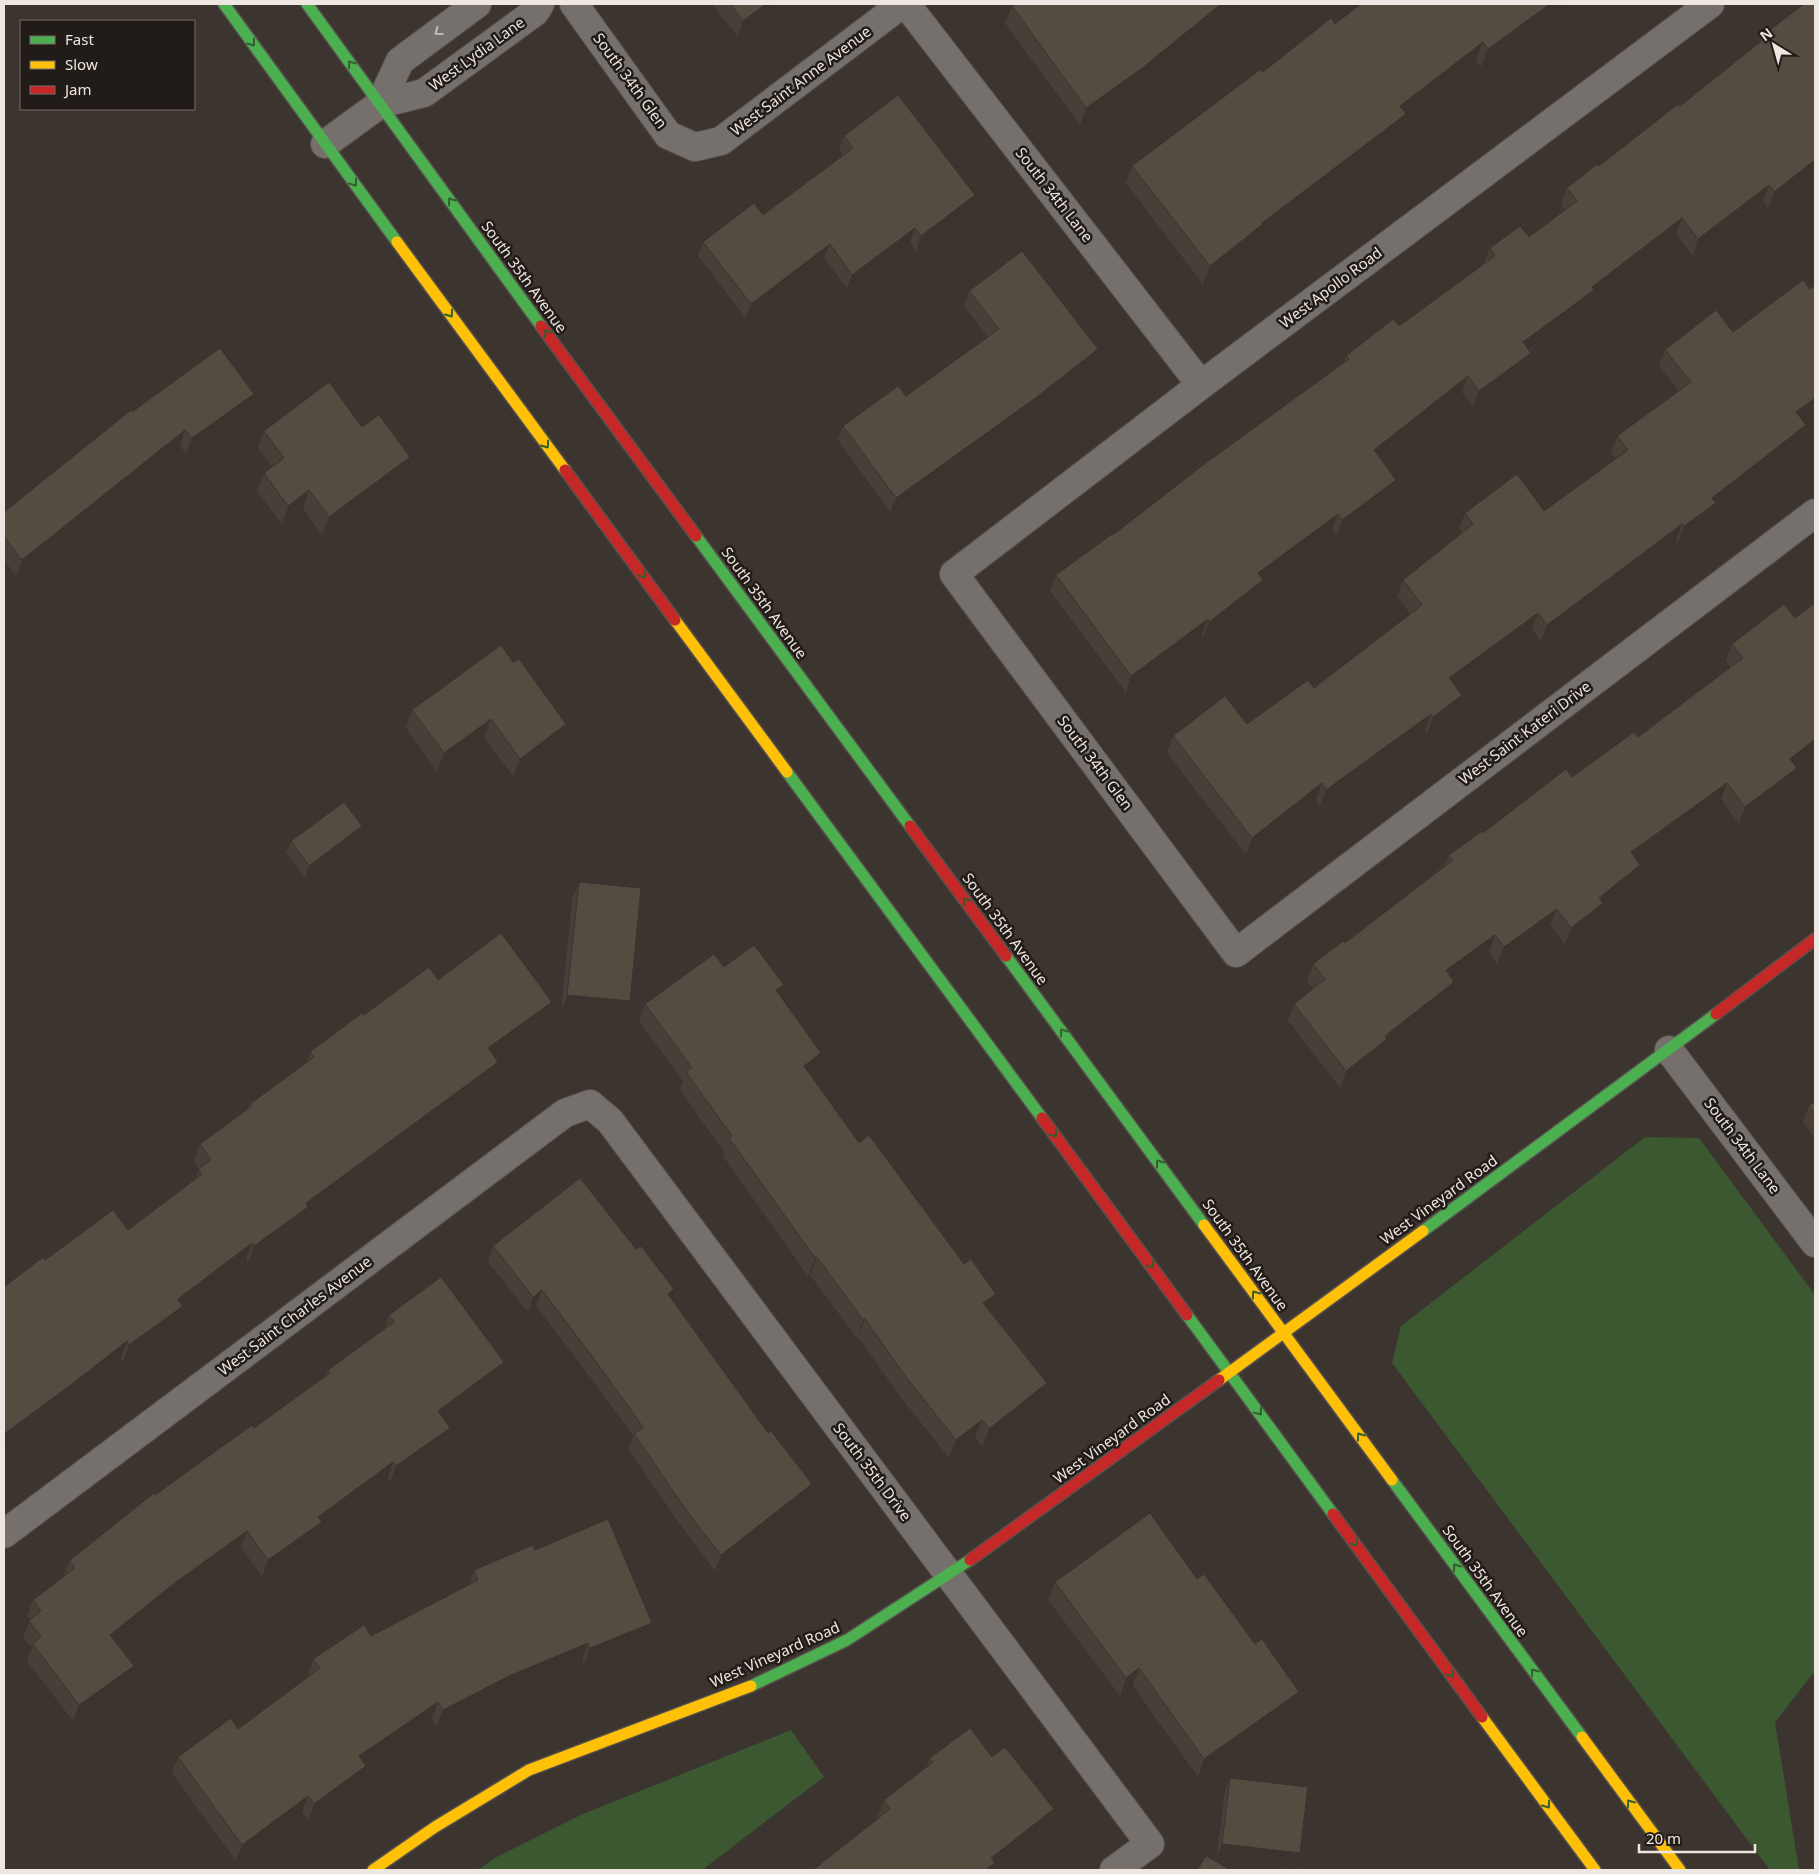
<svg xmlns="http://www.w3.org/2000/svg" width="1819" height="1874" font-family="'Noto Sans',sans-serif">
<rect width="100%" height="100%" fill="#3b342f"/>
<g fill="#3b5831">
<polygon points="1645,1137 1699,1138 1815,1295 1815,1671 1775,1722 1799,1870 1770,1870 1392,1363 1401,1326"/>
<polygon points="791,1730 824,1777 702,1870 478,1870 493,1859 583,1814"/>
</g>
<g fill="none" stroke-linecap="round" stroke-linejoin="round">
<defs>
<g id="street">
<polyline points="574,4 668,135 695,147 721,141 902,4"/>
<polyline points="906,4 1201,385"/>
<polyline points="1710,4 1201,385 954,574 1236,953 1815,513"/>
<polyline points="380,104 400,61 477,4"/>
<polyline points="325,144 380,104 424,93 535,12 540,4"/>
<polyline points="1669,1050 1815,1243"/>
<polyline points="4,1534 565,1113 590,1104 610,1121 1150,1844 1114,1870"/>
</g>
<g id="fast">
<polyline points="224,4 397,242"/>
<polyline points="307,4 541,326"/>
<polyline points="696,536 910,826"/>
<polyline points="787,772 1042,1118"/>
<polyline points="1006,956 1204,1225"/>
<polyline points="1423,1231 1716,1014"/>
<polyline points="1187,1315 1333,1514"/>
<polyline points="1392,1480 1582,1737"/>
<polyline points="751,1686 847,1640 970,1560"/>
</g>
<g id="slow">
<polyline points="397,242 565,470"/>
<polyline points="675,620 787,772"/>
<polyline points="1204,1225 1392,1480"/>
<polyline points="1219,1380 1423,1231"/>
<polyline points="1482,1717 1595,1870"/>
<polyline points="1582,1737 1680,1870"/>
<polyline points="373,1870 435,1827 529,1770 751,1686"/>
</g>
<g id="jam">
<polyline points="541,326 696,536"/>
<polyline points="565,470 675,620"/>
<polyline points="910,826 1006,956"/>
<polyline points="1716,1014 1815,939"/>
<polyline points="1042,1118 1187,1315"/>
<polyline points="1333,1514 1482,1717"/>
<polyline points="970,1560 1219,1380"/>
</g>
</defs>
<use href="#street" stroke="#57514d" stroke-width="30"/>
<use href="#fast" stroke="#57514d" stroke-width="14"/>
<use href="#slow" stroke="#57514d" stroke-width="14"/>
<use href="#jam" stroke="#57514d" stroke-width="14"/>
<use href="#street" stroke="#76706c" stroke-width="28"/>
<use href="#fast" stroke="#4caf50" stroke-width="11"/>
<use href="#slow" stroke="#ffc107" stroke-width="11"/>
<use href="#jam" stroke="#c62828" stroke-width="11"/>
</g>
<g fill="#484038">
<polygon points="712,4 780,4 738,37"/>
<polygon points="1567,4 1481,67 1476,60 1405,115 1399,131 1258,239 1257,242 1203,284 1126,183 1132,166 1263,72 1335,24"/>
<polygon points="1804,4 1815,171 1768,208 1763,201 1693,256 1676,234 1591,299 1588,306 1529,350 1525,370 1473,407 1462,392 1380,457 1390,496 1337,536 1332,530 1263,582 1257,596 1203,638 1202,635 1126,692 1050,591 1056,575 1113,535 1343,363 1346,356 1399,326 1484,264 1490,248 1529,237 1565,210 1561,204 1567,188 1599,166 1680,106 1759,43 1762,36"/>
<polygon points="1012,6 1134,86 1080,125 1005,23"/>
<polygon points="844,136 970,210 916,251 910,243 847,289 824,258 746,318 698,256 703,242 763,215 843,156 839,150"/>
<polygon points="969,291 1093,364 1028,413 890,512 838,440 843,426 906,396 988,337 964,306"/>
<polygon points="1733,332 1815,410 1802,420 1806,425 1800,441 1714,509 1710,519 1678,543 1676,541 1541,641 1532,629 1455,686 1462,695 1456,711 1427,734 1425,730 1320,806 1316,800 1246,855 1167,753 1173,736 1247,724 1314,688 1410,614 1397,596 1403,580 1462,533 1459,529 1465,513 1544,511 1616,459 1611,452 1617,436 1679,391 1659,366 1665,350"/>
<polygon points="254,394 248,410 186,454 180,446 16,576 4,560 4,512"/>
<polygon points="362,427 403,474 322,535 303,508 282,524 257,491 264,473 272,467 258,448 264,431"/>
<polygon points="1784,604 1796,766 1797,768 1791,785 1739,824 1721,799 1637,860 1640,865 1634,881 1601,907 1597,920 1565,945 1550,925 1497,964 1489,952 1452,979 1454,982 1448,999 1384,1049 1381,1056 1340,1088 1288,1020 1294,1004 1313,989 1307,981 1313,964 1345,943 1444,866 1449,855 1638,737 1730,667 1726,661 1732,644"/>
<polygon points="513,662 566,724 560,742 513,776 484,737 437,771 406,728 412,710"/>
<polygon points="362,826 358,838 305,878 286,853 291,841"/>
<polygon points="579,882 623,1019 561,1013 572,900"/>
<polygon points="724,967 780,995 815,1071 810,1074 859,1143 990,1311 1047,1383 1040,1401 982,1447 975,1437 949,1458 899,1395 858,1337 857,1338 810,1275 808,1276 723,1156 724,1152 680,1090 683,1081 639,1022 645,1004"/>
<polygon points="438,980 552,1002 546,1019 494,1056 498,1062 492,1078 305,1215 302,1223 248,1263 246,1259 183,1308 177,1322 123,1361 121,1358 66,1401 4,1446 4,1287 45,1260 128,1230 195,1179 199,1169 194,1161 200,1144 248,1108 250,1104 306,1063 310,1052 364,1015"/>
<polygon points="1815,1101 1815,1138 1803,1122 1809,1106"/>
<polygon points="493,1246 671,1298 806,1500 715,1571 684,1530 628,1449 633,1436 591,1378 536,1306 528,1312 488,1262"/>
<polygon points="389,1315 498,1378 443,1419 450,1428 444,1444 390,1482 388,1478 320,1527 316,1538 262,1577 241,1547 170,1599 116,1642 128,1682 73,1721 27,1661 32,1648 23,1637 30,1620 27,1616 33,1600 63,1577 69,1561 155,1495 254,1428 326,1375 328,1370 384,1330"/>
<polygon points="535,1550 646,1639 584,1664 582,1659 506,1691 437,1726 432,1718 365,1764 360,1782 308,1820 302,1812 236,1861 172,1773 178,1757 238,1729 309,1677 308,1675 313,1659 371,1636 469,1585 474,1570"/>
<polygon points="1197,1579 1292,1710 1198,1777 1133,1686 1120,1696 1048,1600 1055,1582"/>
<polygon points="992,1757 1054,1809 1048,1824 993,1867 879,1817 878,1816 884,1800 927,1767 930,1758"/>
<polygon points="1230,1778 1296,1865 1217,1856 1225,1790"/>
</g>
<g fill="#3b342e">
<polygon points="766,4 780,4 738,37 743,21"/>
<polygon points="1221,4 1236,4 1134,86 1080,125 1086,108"/>
<polygon points="1550,4 1567,4 1481,67 1488,49"/>
<polygon points="1483,42 1476,60 1405,115 1399,131 1258,239 1257,242 1203,284 1210,266 1400,106"/>
<polygon points="1815,160 1815,171 1768,208 1774,192"/>
<polygon points="1769,185 1763,201 1693,256 1698,239"/>
<polygon points="975,195 970,210 916,251 921,236"/>
<polygon points="1682,218 1676,234 1591,299 1588,306 1517,358 1523,342 1592,287"/>
<polygon points="915,228 910,243 847,289 852,275"/>
<polygon points="830,244 824,258 746,318 751,304"/>
<polygon points="1098,349 1093,364 1028,413 890,512 896,498"/>
<polygon points="1531,353 1525,370 1473,407 1479,391"/>
<polygon points="1468,376 1462,392 1368,466 1374,450"/>
<polygon points="254,394 248,410 186,454 192,438"/>
<polygon points="1815,398 1815,410 1790,429 1796,412"/>
<polygon points="1806,425 1800,441 1714,509 1710,519 1678,543 1684,526 1712,498"/>
<polygon points="185,430 180,446 16,576 22,560"/>
<polygon points="410,457 403,474 322,535 329,517"/>
<polygon points="1396,480 1390,496 1337,536 1342,520"/>
<polygon points="309,490 303,508 282,524 288,506"/>
<polygon points="1338,514 1332,530 1263,582 1257,596 1203,638 1209,622 1258,573"/>
<polygon points="1682,524 1676,541 1541,641 1547,625"/>
<polygon points="1538,613 1532,629 1444,695 1449,678"/>
<polygon points="1208,619 1202,635 1126,692 1131,676"/>
<polygon points="1462,695 1456,711 1427,734 1433,717"/>
<polygon points="1431,714 1425,730 1320,806 1326,790"/>
<polygon points="491,719 484,737 437,771 444,753"/>
<polygon points="566,724 560,742 513,776 520,759"/>
<polygon points="1815,739 1815,751 1784,775 1790,759"/>
<polygon points="1797,768 1791,785 1739,824 1745,807"/>
<polygon points="1322,783 1316,800 1246,855 1252,838"/>
<polygon points="1727,783 1721,799 1624,869 1631,852"/>
<polygon points="362,826 358,838 305,878 309,866"/>
<polygon points="1640,865 1634,881 1601,907 1597,920 1565,945 1571,928 1599,898"/>
<polygon points="1557,909 1550,925 1497,964 1504,947"/>
<polygon points="1495,935 1489,952 1440,987 1446,970"/>
<polygon points="1454,982 1448,999 1384,1049 1381,1056 1340,1088 1346,1071 1385,1036"/>
<polygon points="784,985 777,1003 776,990"/>
<polygon points="567,995 630,1001 623,1019 561,1013"/>
<polygon points="552,1002 546,1019 482,1065 488,1048"/>
<polygon points="821,1053 815,1071 798,1083 804,1066"/>
<polygon points="498,1062 492,1078 305,1215 302,1223 248,1263 254,1246 306,1203"/>
<polygon points="252,1243 246,1259 183,1308 177,1322 123,1361 129,1345 178,1299"/>
<polygon points="817,1257 810,1275 808,1276 815,1258"/>
<polygon points="674,1289 668,1305 668,1294"/>
<polygon points="542,1290 536,1306 528,1312 533,1297"/>
<polygon points="996,1294 989,1312 983,1303"/>
<polygon points="865,1319 858,1337 857,1338 863,1320"/>
<polygon points="127,1341 121,1358 66,1401 4,1446 4,1434"/>
<polygon points="504,1362 498,1378 432,1427 438,1411"/>
<polygon points="1047,1383 1040,1401 982,1447 989,1429"/>
<polygon points="982,1420 975,1437 949,1458 956,1440"/>
<polygon points="450,1428 444,1444 390,1482 396,1466"/>
<polygon points="393,1462 388,1478 320,1527 316,1538 262,1577 268,1560 318,1517"/>
<polygon points="812,1484 806,1500 715,1571 721,1555"/>
<polygon points="247,1531 241,1547 170,1599 104,1652 110,1635 176,1582"/>
<polygon points="652,1623 646,1639 584,1664 590,1648"/>
<polygon points="588,1643 582,1659 506,1691 437,1726 443,1710 511,1675"/>
<polygon points="134,1666 128,1682 73,1721 79,1705"/>
<polygon points="1139,1668 1133,1686 1120,1696 1126,1678"/>
<polygon points="1299,1692 1292,1710 1198,1777 1204,1759"/>
<polygon points="438,1702 432,1718 353,1772 359,1756"/>
<polygon points="366,1766 360,1782 308,1820 314,1804"/>
<polygon points="308,1796 302,1812 236,1861 242,1845"/>
<polygon points="1054,1809 1048,1824 993,1867 992,1870 985,1870 991,1858"/>
<polygon points="1222,1844 1300,1853 1296,1865 1217,1856"/>
</g>
<g fill="#544b41" stroke="#3b342e">
<polygon points="730,4 766,4 743,21"/>
<polygon points="1015,4 1221,4 1141,69 1086,108 1012,6"/>
<polygon points="1361,4 1550,4 1488,49 1483,42 1400,106 1406,114 1262,223 1263,224 1210,266 1132,166 1261,69 1263,72 1331,18 1335,24"/>
<polygon points="1804,4 1815,4 1815,160 1774,192 1769,185 1698,239 1682,218 1592,287 1594,290 1523,342 1531,353 1479,391 1468,376 1374,450 1396,480 1342,520 1338,514 1258,573 1263,580 1209,622 1208,619 1131,676 1056,575 1112,534 1113,535 1203,465 1349,359 1346,356 1393,319 1399,326 1495,256 1490,248 1520,226 1529,237 1577,201 1567,188 1597,164 1599,166 1678,104 1680,106 1764,39 1762,36"/>
<polygon points="898,95 975,195 921,236 915,228 852,275 830,244 751,304 703,242 754,203 763,215 853,148 844,136"/>
<polygon points="1022,251 1098,349 1034,399 896,498 843,426 898,386 906,396 999,329 969,291"/>
<polygon points="1803,280 1810,289 1815,285 1815,398 1796,412 1806,425 1712,498 1716,503 1684,526 1682,524 1547,625 1538,613 1449,678 1462,695 1433,717 1431,714 1326,790 1322,783 1252,838 1173,736 1225,696 1247,724 1308,680 1314,688 1422,605 1403,580 1473,524 1465,513 1517,474 1544,511 1628,450 1617,436 1691,382 1665,350 1716,310 1733,332"/>
<polygon points="220,348 254,394 192,438 185,430 22,560 4,537 4,512 131,410 132,412"/>
<polygon points="329,382 362,427 379,415 410,457 329,517 309,490 288,506 264,473 284,458 264,431"/>
<polygon points="1815,603 1815,739 1790,759 1797,768 1745,807 1727,783 1631,852 1640,865 1599,898 1603,903 1571,928 1557,909 1504,947 1495,935 1446,970 1454,982 1385,1036 1387,1039 1346,1071 1294,1004 1325,979 1313,964 1343,941 1345,943 1453,860 1449,855 1482,831 1483,833 1566,769 1572,777 1634,732 1638,737 1743,658 1732,644 1784,604 1795,618"/>
<polygon points="501,645 513,662 519,659 566,724 520,759 491,719 444,753 412,710"/>
<polygon points="344,802 362,826 309,866 291,841"/>
<polygon points="579,882 641,888 630,1001 567,995"/>
<polygon points="501,933 552,1002 488,1048 498,1062 306,1203 308,1207 254,1246 252,1243 178,1299 183,1306 129,1345 127,1341 72,1384 4,1434 4,1287 43,1257 45,1260 113,1210 128,1230 202,1174 198,1169 211,1160 200,1144 252,1106 250,1104 314,1057 310,1052 362,1013 364,1015 429,967 438,980"/>
<polygon points="754,945 784,985 776,990 821,1053 804,1066 859,1143 869,1135 964,1264 971,1259 996,1294 983,1303 1047,1383 989,1429 982,1420 956,1440 906,1377 865,1319 863,1320 817,1257 815,1258 729,1138 732,1136 686,1072 692,1068 645,1004 714,954 724,967"/>
<polygon points="1815,1101 1815,1114 1809,1106"/>
<polygon points="580,1178 636,1249 641,1246 674,1289 668,1294 768,1433 771,1431 812,1484 721,1555 689,1514 634,1434 643,1427 597,1363 542,1290 533,1297 493,1246"/>
<polygon points="441,1277 504,1362 438,1411 450,1428 396,1466 393,1462 318,1517 322,1522 268,1560 247,1531 176,1582 110,1635 134,1666 79,1705 33,1644 41,1637 29,1621 41,1611 33,1600 75,1568 69,1561 154,1493 155,1495 252,1425 254,1428 330,1373 328,1370 394,1322 389,1315"/>
<polygon points="1150,1513 1197,1579 1204,1574 1255,1644 1262,1639 1299,1692 1204,1759 1139,1668 1126,1678 1055,1582"/>
<polygon points="608,1519 652,1623 590,1648 588,1643 511,1675 443,1710 438,1702 359,1756 366,1766 314,1804 308,1796 242,1845 178,1757 231,1718 238,1729 320,1668 313,1659 364,1625 371,1636 478,1580 474,1570 533,1545 535,1550"/>
<polygon points="970,1728 992,1757 1005,1747 1054,1809 991,1858 995,1863 985,1870 813,1870 890,1809 884,1800 933,1762 930,1758"/>
<polygon points="1230,1778 1308,1787 1300,1853 1222,1844"/>
<polygon points="1206,1856 1231,1870 1197,1870"/>
</g>
<defs><path id="oneway-chevron" d="M-2-3.5L2.5 0L-2 3.5" fill="none" stroke-width="1.6" stroke-linecap="round" stroke-linejoin="round" transform="scale(1.25)"/></defs>
<use stroke="#c4bdb7" href="#oneway-chevron" transform="translate(438 32) rotate(144)"/>
<g stroke="#355e31">
<use href="#oneway-chevron" transform="translate(252 43) rotate(54)"/>
<use href="#oneway-chevron" transform="translate(351 64) rotate(-126)"/>
<use href="#oneway-chevron" transform="translate(354 183) rotate(54)"/>
<use href="#oneway-chevron" transform="translate(451 201) rotate(-126)"/>
<use href="#oneway-chevron" transform="translate(450 314) rotate(54)"/>
<use href="#oneway-chevron" transform="translate(547 333) rotate(-126)"/>
<use href="#oneway-chevron" transform="translate(546 445) rotate(54)"/>
<use href="#oneway-chevron" transform="translate(643 575) rotate(54)"/>
<use href="#oneway-chevron" transform="translate(966 901) rotate(-126)"/>
<use href="#oneway-chevron" transform="translate(1063 1032) rotate(-126)"/>
<use href="#oneway-chevron" transform="translate(1054 1134) rotate(54)"/>
<use href="#oneway-chevron" transform="translate(1159 1163) rotate(-126)"/>
<use href="#oneway-chevron" transform="translate(1151 1265) rotate(54)"/>
<use href="#oneway-chevron" transform="translate(1255 1294) rotate(-126)"/>
<use href="#oneway-chevron" transform="translate(1259 1412) rotate(53)"/>
<use href="#oneway-chevron" transform="translate(1360 1436) rotate(-126)"/>
<use href="#oneway-chevron" transform="translate(1355 1543) rotate(54)"/>
<use href="#oneway-chevron" transform="translate(1456 1567) rotate(-126)"/>
<use href="#oneway-chevron" transform="translate(1534 1672) rotate(-126)"/>
<use href="#oneway-chevron" transform="translate(1451 1674) rotate(54)"/>
<use href="#oneway-chevron" transform="translate(1630 1803) rotate(-126)"/>
<use href="#oneway-chevron" transform="translate(1547 1805) rotate(54)"/>
</g>
<g text-anchor="middle" stroke-width="5" stroke-linejoin="round" paint-order="stroke">
<g font-size="15" fill="#eee6e0" stroke="#221c18">
<text transform="translate(477 54) rotate(-36)" y="5">West Lydia Lane</text>
<text transform="translate(630 81) rotate(54)" y="5">South 34th Glen</text>
<text transform="translate(801 81) rotate(-37)" y="5">West Saint Anne Avenue</text>
<text transform="translate(1054 195) rotate(52)" y="5">South 34th Lane</text>
<text transform="translate(524 277) rotate(54)" y="5">South 35th Avenue</text>
<text transform="translate(1331 288) rotate(-37)" y="5">West Apollo Road</text>
<text transform="translate(764 603) rotate(54)" y="5">South 35th Avenue</text>
<text transform="translate(1525 733) rotate(-37)" y="5">West Saint Kateri Drive</text>
<text transform="translate(1095 763) rotate(53)" y="5">South 34th Glen</text>
<text transform="translate(1005 929) rotate(54)" y="5">South 35th Avenue</text>
<text transform="translate(1742 1146) rotate(53)" y="5">South 34th Lane</text>
<text transform="translate(1439 1200) rotate(-36)" y="5">West Vineyard Road</text>
<text transform="translate(1245 1255) rotate(54)" y="5">South 35th Avenue</text>
<text transform="translate(295 1316) rotate(-37)" y="5">West Saint Charles Avenue</text>
<text transform="translate(1112 1439) rotate(-36)" y="5">West Vineyard Road</text>
<text transform="translate(872 1472) rotate(53)" y="5">South 35th Drive</text>
<text transform="translate(1485 1581) rotate(54)" y="5">South 35th Avenue</text>
<text transform="translate(775 1655) rotate(-24)" y="5">West Vineyard Road</text>
</g>
</g>
<rect width="1819" height="1874" fill="none" stroke="#eee6e0" stroke-width="10"/>
<rect x="20" y="20" width="175" height="90" fill="#221c18" stroke="#746d68"/>
<rect x="30" y="36" width="25" height="8" fill="#4caf50" stroke="#746d68"/>
<text x="65" y="45" font-size="15" fill="#eee6e0">Fast</text>
<rect x="30" y="61" width="25" height="8" fill="#ffc107" stroke="#746d68"/>
<text x="65" y="70" font-size="15" fill="#eee6e0">Slow</text>
<rect x="30" y="86" width="25" height="8" fill="#c62828" stroke="#746d68"/>
<text x="65" y="95" font-size="15" fill="#eee6e0">Jam</text>
<g transform="translate(1774 45) rotate(323)" stroke="#221c18" stroke-width="4" paint-order="stroke">
<path d="M0-4L9 19L0 12L-9 19Z" fill="#eee6e0"/>
<text y="-8" font-size="14" font-weight="bold" text-anchor="middle" fill="#eee6e0">N</text>
</g>
<path d="M1639 1844v8h116v-8" fill="none" stroke="#eee6e0" stroke-width="2.5"/>
<text x="1646" y="1844" font-size="15" fill="#eee6e0" stroke="#221c18" stroke-width="4" paint-order="stroke">20 m</text>
</svg>
